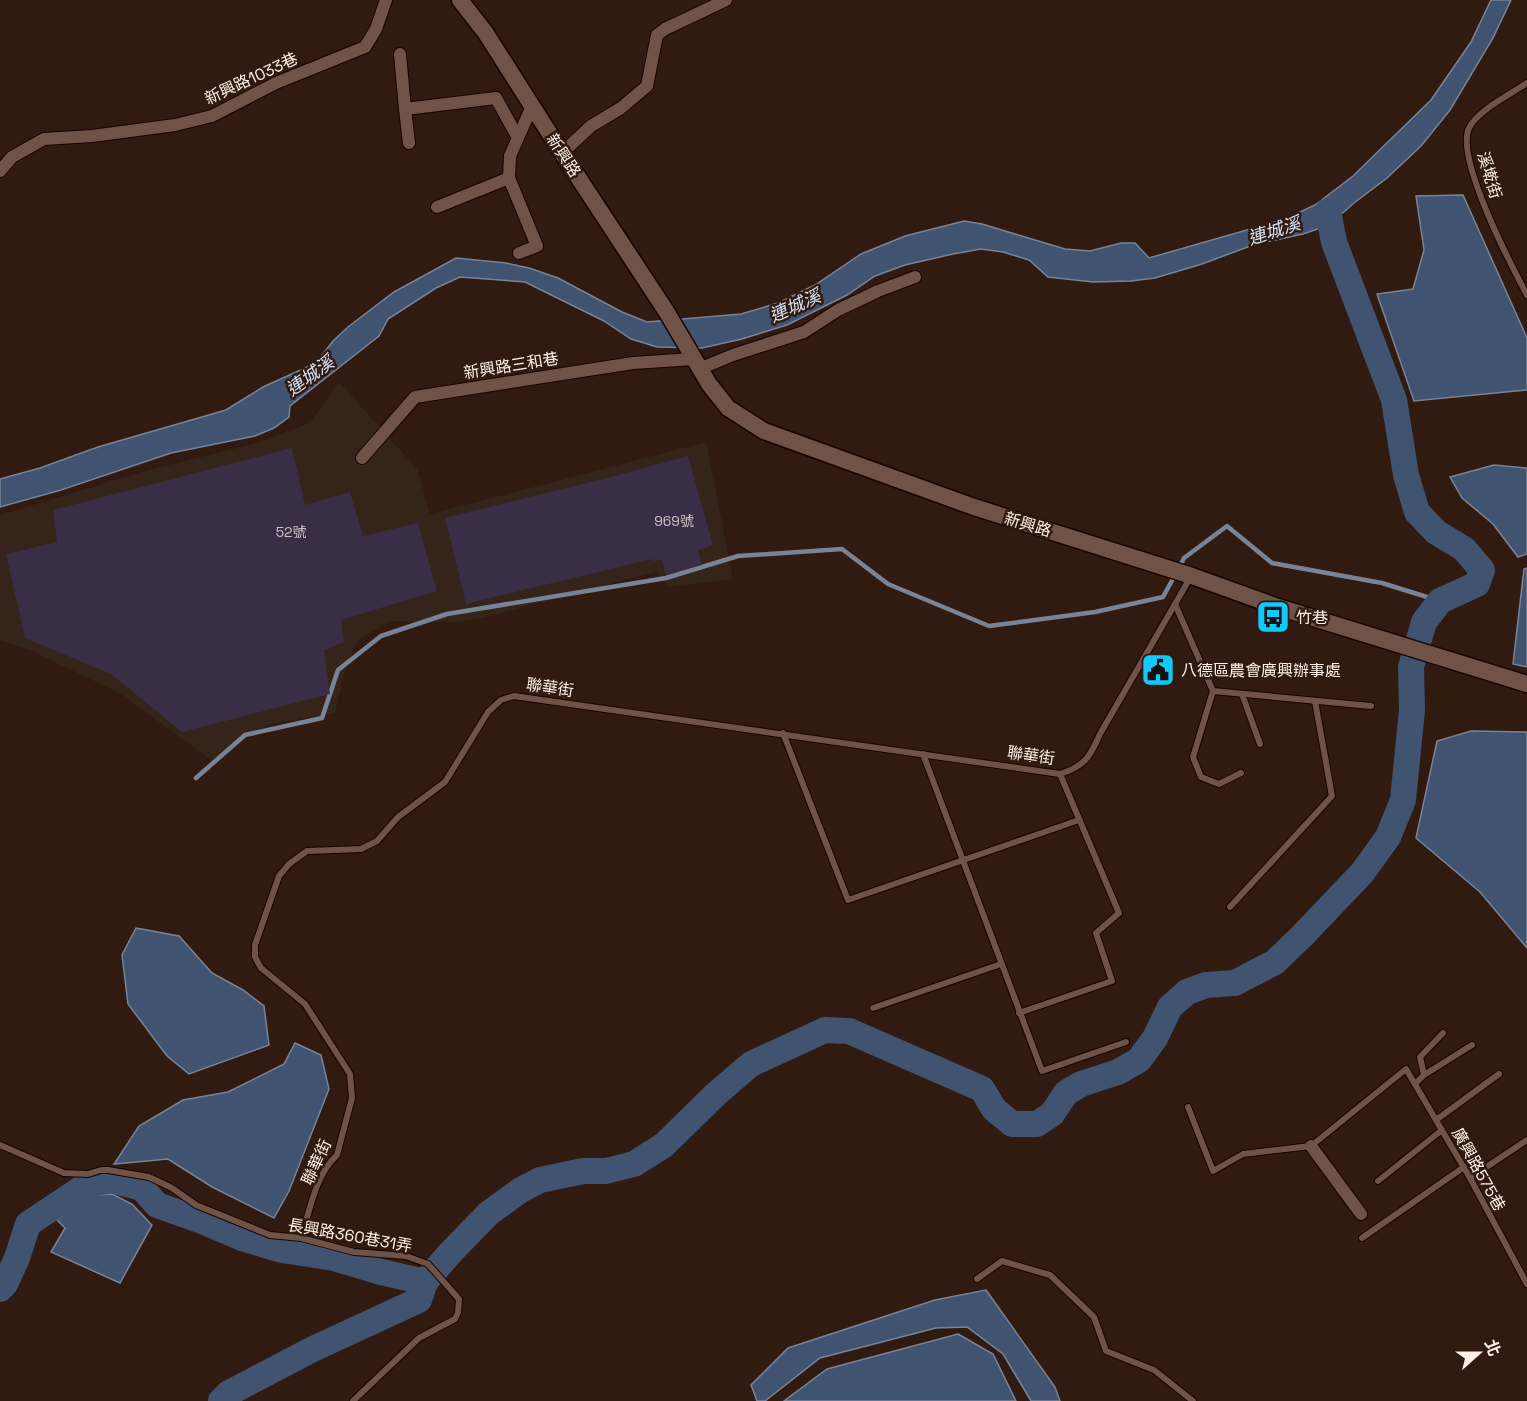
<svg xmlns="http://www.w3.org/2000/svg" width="1527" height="1401" font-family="'Space Grotesk','Noto Sans TC',sans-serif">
<rect width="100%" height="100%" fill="#311a0f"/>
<polygon fill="#34241a" points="339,382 418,470 430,514 706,442 733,579 668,587 656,572 483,618 457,622 390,621 357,641 344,674 335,713 270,724 242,737 215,763 121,694 30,650 0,640 0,515 145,471 253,444 310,423"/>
<g fill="#405472" stroke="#798396" stroke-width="1.5">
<polygon points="1491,0 1511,0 1493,38 1450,110 1421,146 1387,178 1354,203 1329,225 1303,234 1253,245 1202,264 1155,278 1131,281 1093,282 1048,277 1029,260 1003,252 981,249 953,254 905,265 875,276 847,295 787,325 742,339 702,348 657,347 631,339 604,321 525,282 460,277 436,288 388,319 379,336 290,406 289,417 274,428 255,436 171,453 61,490 0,507 0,479 40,468 98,447 226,410 263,387 316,363 333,341 348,327 394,292 456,258 506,263 529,268 558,278 622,312 647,322 741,314 778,303 815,285 861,254 905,236 964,221 982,224 1065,249 1090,251 1121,243 1135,243 1149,258 1285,219 1315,205 1353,176 1431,100 1471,42"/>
<polygon points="1463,195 1527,338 1527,390 1414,401 1377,294 1413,289 1424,250 1416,196"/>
<polygon points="1494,465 1527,468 1527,554 1518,557 1493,524 1462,498 1450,477"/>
<polygon points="1527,568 1527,667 1513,664 1524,569"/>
<polygon points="1471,731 1527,732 1527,948 1480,892 1416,838 1437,741"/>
<polygon points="136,928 179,936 212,973 243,990 264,1006 269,1045 189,1074 167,1056 128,1004 122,955"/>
<polygon points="295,1043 321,1055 329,1089 289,1191 274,1218 212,1187 168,1159 114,1164 139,1126 183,1100 228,1092 284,1064"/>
<polygon points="112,1194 132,1204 152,1225 120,1283 51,1252 65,1228 57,1220 89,1196"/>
<polygon points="986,1290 1055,1387 1060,1401 1031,1401 1003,1354 967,1327 936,1328 820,1358 765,1401 757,1401 751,1385 788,1348 935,1300"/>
<polygon points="958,1334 993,1354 1016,1401 784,1401 827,1369"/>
</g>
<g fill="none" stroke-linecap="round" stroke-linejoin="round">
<g stroke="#798396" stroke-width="4.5">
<polyline points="1179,568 1184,558 1227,526 1272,563 1382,583 1440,601"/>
<polyline points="196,778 245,735 322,718 338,670 381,636 447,614 666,578 738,556 842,549 888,584 989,626 1095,612 1163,597 1175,575"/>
</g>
<g stroke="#405472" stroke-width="26">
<polyline points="0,1289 5,1284 17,1258 28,1224 85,1186 110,1180 142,1188 157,1205 202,1221 242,1238 282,1250 334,1258 381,1272 425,1282 451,1252 489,1213 521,1190 540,1180 583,1171 606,1171 634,1164 664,1145 716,1094 751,1064 825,1030 849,1031 982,1089 994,1109 1012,1124 1037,1124 1052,1114 1066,1093 1081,1084 1118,1072 1139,1060 1155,1038 1170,1007 1187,992 1206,985 1235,983 1275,962 1302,936 1362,873 1388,837 1403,800 1412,710 1411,667 1424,622 1440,601 1477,584 1482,570 1464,549 1436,532 1417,512 1406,475 1394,400 1334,242 1328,211"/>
<polyline points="221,1401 229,1393 313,1349 419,1300 425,1282"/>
</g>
</g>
<g fill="#392e45">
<polygon points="292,448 305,505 350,492 363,536 418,523 437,591 341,620 344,642 324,650 330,694 182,732 111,674 25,638 6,554 57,542 53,510"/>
<polygon points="688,456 713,545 698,550 702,565 666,575 662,560 653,561 652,559 466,604 445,518 619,475"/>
</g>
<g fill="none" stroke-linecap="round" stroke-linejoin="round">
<defs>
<g id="lane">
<path d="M 1527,83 C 1511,94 1478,110 1469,128 C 1455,158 1511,265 1527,295"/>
<polyline points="1175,604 1213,691 1371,706"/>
<polyline points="1213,691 1193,757 1201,777 1219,784 1241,773"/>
<polyline points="1242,694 1260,744"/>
<polyline points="783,733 848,900 1079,820"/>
<polyline points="923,754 1042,1071 1126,1042"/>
<polyline points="1230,907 1332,796 1315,701"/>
<polyline points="873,1008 1001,964"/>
<polyline points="1019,1013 1112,981 1096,933 1119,913 1060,774"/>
<polyline points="1424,1075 1472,1045"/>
<polyline points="1415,1084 1424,1075 1420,1057 1443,1033"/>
<polyline points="1188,1107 1213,1171 1243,1154 1311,1146 1406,1069 1470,1178 1527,1284"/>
<polyline points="1436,1120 1499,1074"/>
<polyline points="0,1145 64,1173 88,1174 101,1170 108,1170 149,1177 172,1188 196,1205 270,1235 301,1238 354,1252 406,1256 428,1264 459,1299 458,1313 455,1319 419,1338 353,1401"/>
<polyline points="1470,1178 1527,1140"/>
<polyline points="1378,1181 1442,1130"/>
<path d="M 301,1238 C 310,1211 315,1175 337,1155 L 352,1098 L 350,1074 L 305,1004 L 261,968 L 255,957 L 255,945 L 279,876 L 289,864 L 307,851 L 361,849 L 377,841 L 398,817 L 445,782 L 488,712 L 501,700 L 514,696 L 1060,774 C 1085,766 1090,757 1100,734 L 1190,578"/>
<polyline points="1362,1238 1464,1167"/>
<polyline points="977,1279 1002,1261 1050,1275 1094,1317 1106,1351 1154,1370 1193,1401"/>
</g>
<g id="street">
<polyline points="400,54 405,109 496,98 518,138"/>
<polyline points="405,109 409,143"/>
<polyline points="562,153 591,126 621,108 647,86 657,35 665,29 726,0"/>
<polyline points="0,171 12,157 44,139 92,136 175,125 212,116 276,83 365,47 376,29 386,0"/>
<polyline points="437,207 509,178"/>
<polyline points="519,253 537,246 509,178 510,156 532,106"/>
<polyline points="699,369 733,355 804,332 838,310 878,291 915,277"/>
<polyline points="362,458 415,397 633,363 693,359"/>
<polyline points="1311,1146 1361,1214"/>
</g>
<polyline id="secondary" points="460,0 485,32 555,142 666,311 709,384 728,408 764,431 974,507 1192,576 1278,607 1527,684"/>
</defs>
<use href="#lane" stroke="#180400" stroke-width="8"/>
<use href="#street" stroke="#180400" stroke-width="14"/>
<use href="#secondary" stroke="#180400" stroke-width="19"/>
<use href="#lane" stroke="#6f5347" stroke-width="6"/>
<use href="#street" stroke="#6f5347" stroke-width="12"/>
<use href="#secondary" stroke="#6f5347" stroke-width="16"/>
</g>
<defs>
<symbol id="bus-square" viewBox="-11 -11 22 22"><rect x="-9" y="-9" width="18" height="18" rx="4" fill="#0fcafa" stroke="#311a0f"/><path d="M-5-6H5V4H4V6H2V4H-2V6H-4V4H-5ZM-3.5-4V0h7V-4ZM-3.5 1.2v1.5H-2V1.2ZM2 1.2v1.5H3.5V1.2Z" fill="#111"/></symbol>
<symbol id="civic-square" viewBox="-11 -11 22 22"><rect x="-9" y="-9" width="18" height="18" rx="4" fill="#0fcafa" stroke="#311a0f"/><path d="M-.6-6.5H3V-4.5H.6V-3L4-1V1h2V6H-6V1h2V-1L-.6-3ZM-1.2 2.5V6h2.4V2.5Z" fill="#111"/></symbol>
</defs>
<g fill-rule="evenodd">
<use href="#bus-square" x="1254" y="598" width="38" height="38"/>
<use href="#civic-square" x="1139" y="651" width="38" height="38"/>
</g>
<g text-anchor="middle" stroke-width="5" stroke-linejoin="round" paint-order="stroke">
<g font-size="14" fill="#ccc0c1">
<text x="674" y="526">969號</text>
<text x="291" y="537">52號</text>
</g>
<g font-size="16" fill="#fdf0ea" stroke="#311a0f">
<text transform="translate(251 78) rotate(-25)" y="6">新興路1033巷</text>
<text transform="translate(564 155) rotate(57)" y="6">新興路</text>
<text transform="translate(1490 175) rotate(73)" y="6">溪墘街</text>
<text transform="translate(511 365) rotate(-9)" y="6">新興路三和巷</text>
<text transform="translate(1028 524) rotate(17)" y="6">新興路</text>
<text transform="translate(550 687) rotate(8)" y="6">聯華街</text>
<text transform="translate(1031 755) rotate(8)" y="6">聯華街</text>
<text transform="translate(316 1162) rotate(-65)" y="6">聯華街</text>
<text transform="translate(1479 1169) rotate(61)" y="6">廣興路575巷</text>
<text transform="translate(350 1235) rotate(10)" y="6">長興路360巷31弄</text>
</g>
<g font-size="16" fill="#fdf0ea" stroke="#311a0f" text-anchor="start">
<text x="1296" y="623">竹巷</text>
<text x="1181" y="676">八德區農會廣興辦事處</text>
</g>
<g font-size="18" font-style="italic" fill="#d4e3f9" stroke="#311a0f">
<text transform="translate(1274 231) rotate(-18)" y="6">連城溪</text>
<text transform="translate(795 306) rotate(-24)" y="6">連城溪</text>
<text transform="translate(310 376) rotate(-36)" y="6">連城溪</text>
</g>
</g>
<g transform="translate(1479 1353) rotate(69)" stroke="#311a0f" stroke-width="4.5" paint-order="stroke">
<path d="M0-4.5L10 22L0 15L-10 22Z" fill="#fdf0ea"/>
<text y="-9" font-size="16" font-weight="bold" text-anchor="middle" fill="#fdf0ea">北</text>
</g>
</svg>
